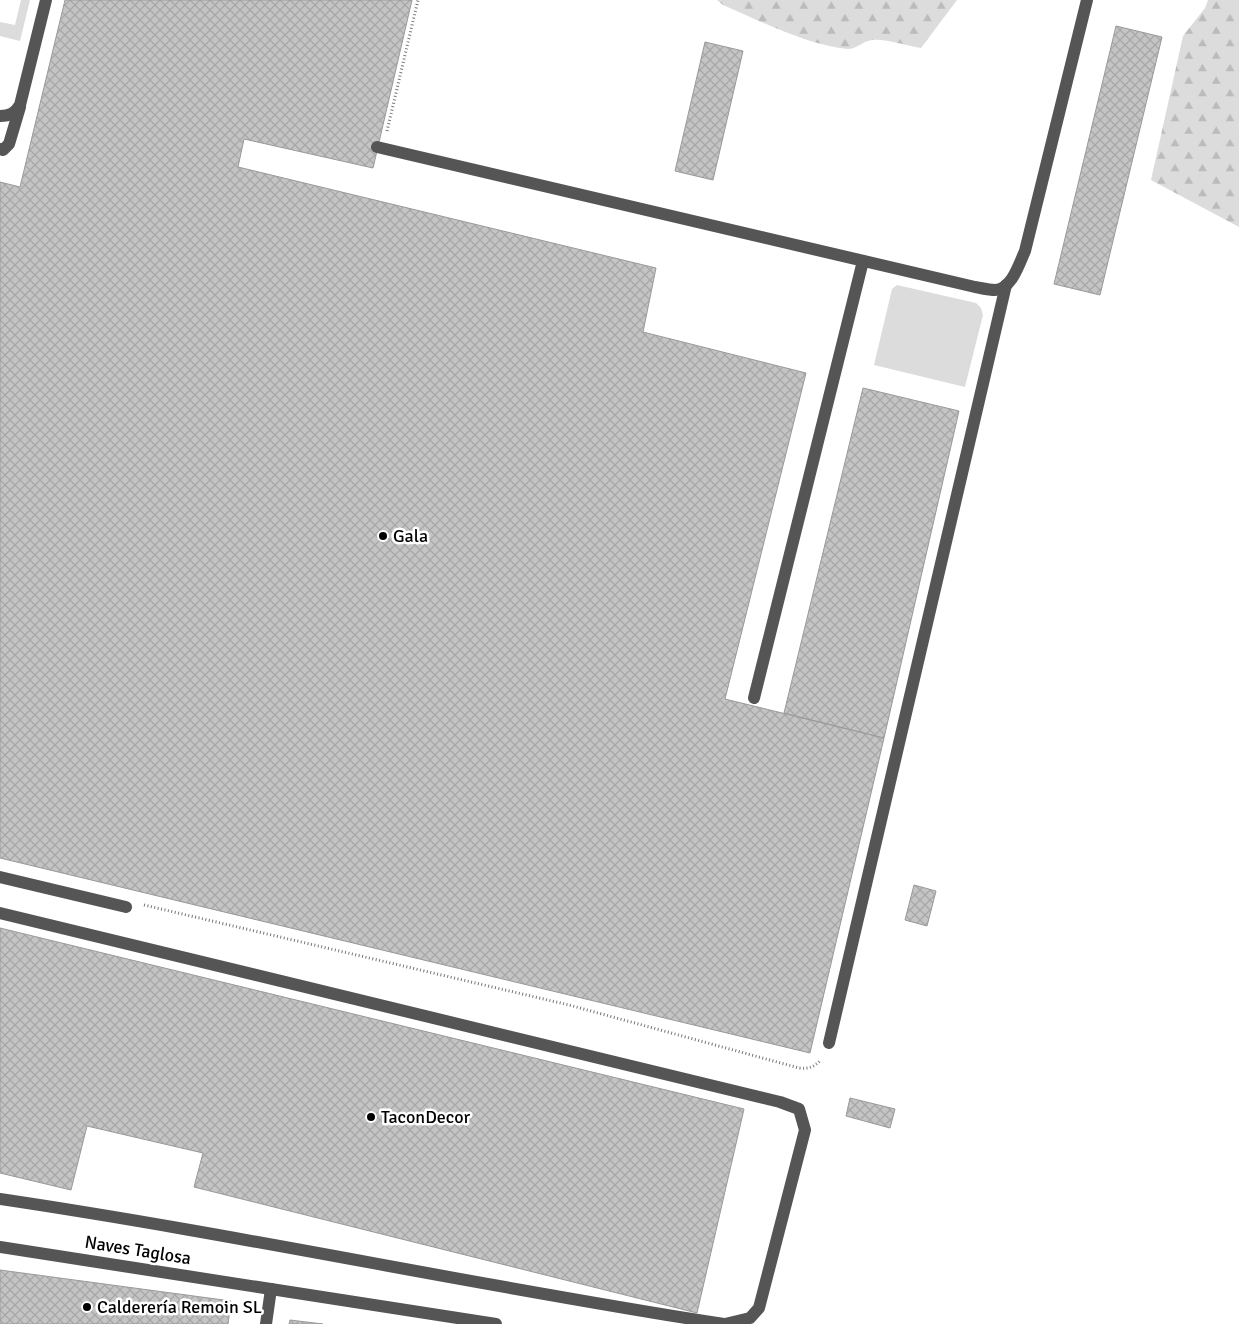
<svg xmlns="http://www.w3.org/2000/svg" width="1239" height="1324" font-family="Signika,sans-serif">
<defs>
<pattern id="forest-firs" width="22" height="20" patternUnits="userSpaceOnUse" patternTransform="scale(1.25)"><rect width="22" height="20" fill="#dcdcdc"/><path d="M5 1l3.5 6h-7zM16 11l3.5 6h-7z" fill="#bbb"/></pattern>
<pattern id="building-cross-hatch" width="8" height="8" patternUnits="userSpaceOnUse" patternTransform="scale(1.25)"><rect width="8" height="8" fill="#c4c4c4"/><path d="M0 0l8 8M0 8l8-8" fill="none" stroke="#a7a7a7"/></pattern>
</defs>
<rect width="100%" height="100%" fill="#fff"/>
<g fill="url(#forest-firs)">
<path d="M 717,0 L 957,0 L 921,48 C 909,46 883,38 872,40 C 863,41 855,50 847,49 C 807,45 760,21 723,5 Z"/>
<polygon points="1208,0 1239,0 1239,227 1151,180 1183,36 1205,8"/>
</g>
<g fill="#dcdcdc">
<polygon points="21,0 30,0 20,41 0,36 0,22 15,25"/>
<polygon points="897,285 976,303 981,308 983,315 965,387 874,365 892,289"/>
</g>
<g fill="url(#building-cross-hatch)" stroke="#999">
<polygon points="65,0 412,0 373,168 244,139 238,167 656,268 643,332 806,373 725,699 884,738 810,1053 0,858 0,182 20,187"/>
<polygon points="1116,26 1162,37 1100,295 1054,284"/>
<polygon points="705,42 743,51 713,180 675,171"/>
<polygon points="863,388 959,411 884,738 784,713"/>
<polygon points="914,885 936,891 927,926 905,920"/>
<polygon points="0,928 744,1109 697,1313 194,1187 203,1153 87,1126 71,1190 0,1173"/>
<polygon points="850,1098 895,1109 890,1128 846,1116"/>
<polygon points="0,1270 231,1301 228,1324 0,1324"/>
<polygon points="290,1320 323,1324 289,1324"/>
</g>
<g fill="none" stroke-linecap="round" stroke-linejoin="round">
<g stroke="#777" stroke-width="3" stroke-dasharray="1 2.5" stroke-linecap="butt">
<polyline points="387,131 418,0"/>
<path d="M 144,905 L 569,1005 L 799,1068 C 809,1069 814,1067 821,1060"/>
</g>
<g stroke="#555" stroke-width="12">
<path d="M 0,116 C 10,116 15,113 20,105 L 46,0"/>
<path d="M 377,147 L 975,287 C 981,288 989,290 995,290 C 1012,289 1019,264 1025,251 L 1087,0"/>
<polyline points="0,149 3,150 9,144 20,107"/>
<polyline points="754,698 863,261"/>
<polyline points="0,877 126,907"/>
<polyline points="0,913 780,1102 799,1109 805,1130 759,1308 750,1318 725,1324"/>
<polyline points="829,1043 1006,285"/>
<path d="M 0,1199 C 242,1235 482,1287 724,1324"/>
<polyline points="0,1247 496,1324"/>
<polyline points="266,1324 271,1289"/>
</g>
</g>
<g fill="#000" stroke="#fff" stroke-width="2">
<circle cx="383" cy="536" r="5"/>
<circle cx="371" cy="1117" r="5"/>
<circle cx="87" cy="1307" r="5"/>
</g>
<g text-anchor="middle" stroke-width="5" stroke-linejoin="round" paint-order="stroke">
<g font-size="18" fill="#000" stroke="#fff" text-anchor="start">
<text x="393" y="542">Gala</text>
<text x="381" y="1123">TaconDecor</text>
<text x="97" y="1313">Calderería Remoin SL</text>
</g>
<g font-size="18" fill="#000" stroke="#fff">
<text transform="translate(138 1250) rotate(9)" y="6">Naves Taglosa</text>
</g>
</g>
</svg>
